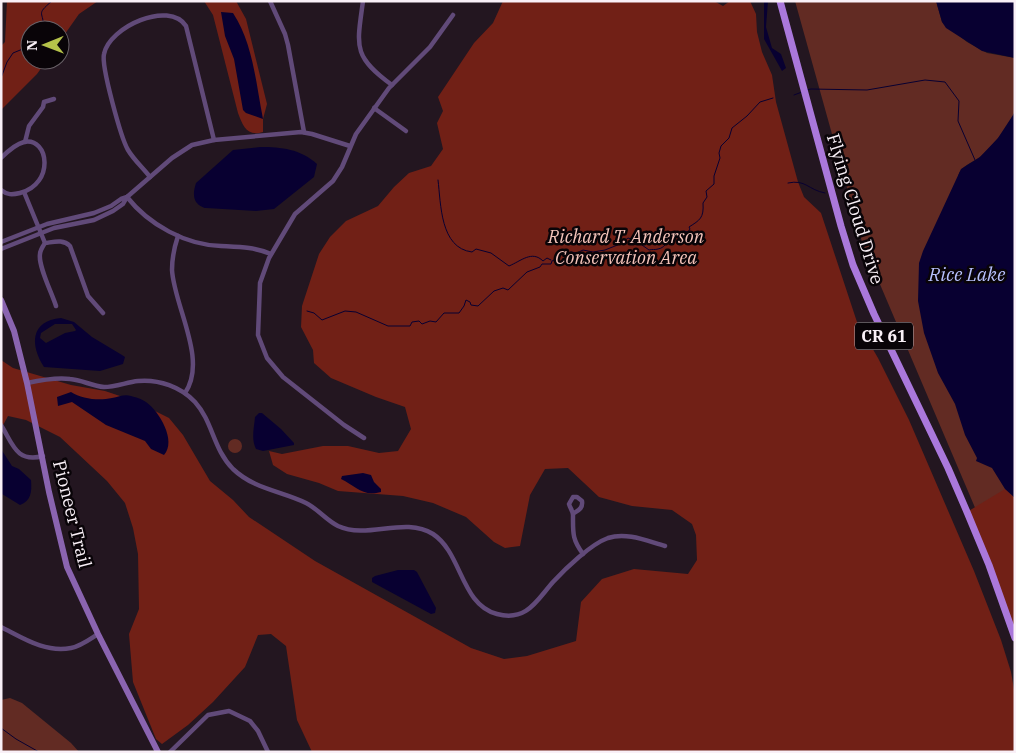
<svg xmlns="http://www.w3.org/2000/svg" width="1016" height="753" font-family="'IBM Plex Serif',serif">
<rect width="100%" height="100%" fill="#231620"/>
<g fill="#622b23">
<path d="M 795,1 L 936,1 L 942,22 L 967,42 L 987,53 L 1015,58 C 1015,69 1016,104 1014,113 C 1009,126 992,147 981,156 C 973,163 961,165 958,176 L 985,437 L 1015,500 L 999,564 L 862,242 Z"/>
<circle cx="235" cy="446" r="7"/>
<polygon points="10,698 22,703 71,743 79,752 2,752 1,700"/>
</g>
<g fill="#712016">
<polygon points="7,1 98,1 79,14 60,41 60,30 30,30 30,60 47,60 37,74 1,110 1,46 5,42"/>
<path d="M 204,1 L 236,1 L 246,19 L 267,104 L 263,119 L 263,132 C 247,137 243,126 238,113 L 213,15 Z"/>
<polygon points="503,1 714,1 723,6 730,1 750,1 756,14 757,32 762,52 772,75 776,102 798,182 804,197 821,213 857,322 878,358 909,420 974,571 1001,640 1011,672 1015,695 1015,752 312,752 297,720 286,646 271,634 258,635 245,667 213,702 188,725 162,744 156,739 133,682 129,634 139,609 138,554 133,528 125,503 107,481 60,437 26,420 8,416 1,429 1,360 13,368 71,385 105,391 135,401 169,418 183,435 210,481 233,500 249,517 315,561 471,648 504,659 527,656 576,641 581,602 602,579 634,569 688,574 697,560 696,535 692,524 672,510 632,506 599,497 568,468 545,469 530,495 520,546 505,548 494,542 466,517 433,503 403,496 338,491 319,483 287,474 273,465 269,451 282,454 323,446 348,446 379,453 398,451 411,429 405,407 376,397 331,378 314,363 313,350 301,327 302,306 319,254 330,237 346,221 378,206 394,187 409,173 431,166 443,149 437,123 443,111 438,97 474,43 493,23"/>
<polygon points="1005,489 1015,498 1015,639 967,512"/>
</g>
<g fill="#080031" fill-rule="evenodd">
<polygon points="764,1 768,1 766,27 772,48 781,54 786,68 782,71 764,39"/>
<polygon points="936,1 1015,1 1015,58 982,51 946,28 942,22"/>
<path d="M 221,12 L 233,13 C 253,43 256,84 263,119 L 246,113 L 243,110 L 234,59 L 225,36 Z"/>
<polygon points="1015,112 1015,498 1005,489 992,468 976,461 977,458 965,435 955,404 938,373 924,333 918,301 919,263 923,251 961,169 980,157 998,138"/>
<path d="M 260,147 C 282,147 300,149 317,164 L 314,177 L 274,209 L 256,211 L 206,208 C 193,205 192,195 196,183 L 233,150 Z"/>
<path d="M 61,318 L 74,322 L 92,337 L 122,355 L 125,357 L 123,364 L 100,371 L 44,367 C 30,345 30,321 61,318 ZM 55,324 L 72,324 L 76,330 L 75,331 L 65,333 L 46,343 L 40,338 L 41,333 Z"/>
<path d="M 71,392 C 82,399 99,401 112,398 C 119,397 124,394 131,396 C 135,397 142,399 146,402 C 159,411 177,441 164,455 L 151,449 L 145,441 L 106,425 L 72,402 L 58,406 L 57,397 Z"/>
<path d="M 259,413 L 262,413 L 281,429 L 294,443 L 294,445 L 263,451 L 256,449 C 251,439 254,428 255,417 Z"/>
<path d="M 1,449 L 12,466 L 19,469 L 31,480 C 32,492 31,501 20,505 L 2,494 Z"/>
<path d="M 363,473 L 371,475 L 374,482 L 381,489 L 381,492 C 362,497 356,486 341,479 L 342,476 Z"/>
<polygon points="398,570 414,570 417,572 436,608 435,613 431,614 372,582 372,578 375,576"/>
</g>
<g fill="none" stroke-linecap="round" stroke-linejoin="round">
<g stroke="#080031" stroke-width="1">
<polyline points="31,30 32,28 39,30"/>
<path d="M 40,30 L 43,29 C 45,11 34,16 52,1"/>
<polyline points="30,31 30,37"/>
<polyline points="1,78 7,62 13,53 30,46"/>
<polyline points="806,90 811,89 867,90 925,80 945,82 959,101 958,121 975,160"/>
<polyline points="794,95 802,92"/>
<path d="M 438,180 C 441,204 440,248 472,252 L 476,249 L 491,253 L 509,266 C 521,261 532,250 543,261 L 547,258 L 551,260"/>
<path d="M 788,183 C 806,179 808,190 825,193"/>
<path d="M 307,311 L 314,313 L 322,320 L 345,311 L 356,312 L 388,326 L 410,326 L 412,322 L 419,321 L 422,324 L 430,321 L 436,322 L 444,313 L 459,313 L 464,306 L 466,300 L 470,302 L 471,305 L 478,306 L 494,291 L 503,288 L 508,290 L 527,272 L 540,267 L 542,264 L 551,264 L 552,261 L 556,259 L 557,256 L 571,252 L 577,253 L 583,250 L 593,252 L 605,250 L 620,244 L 628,238 L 635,240 L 649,250 C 652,249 655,250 658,249 C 666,248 669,238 674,233 L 677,234 L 684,231 L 688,232 L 690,229 L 689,227 C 700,220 704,218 703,203 L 707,197 L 706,191 L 714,184 L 714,176 L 720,158 L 719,153 L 721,146 L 729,138 L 732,128 L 747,116 L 760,102 L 773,98"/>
<polyline points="1,728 16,739 39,752"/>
</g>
<g stroke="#614a79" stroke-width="4.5">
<polyline points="270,1 285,34 288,45 304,132"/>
<path d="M 363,1 C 357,46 352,56 392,85"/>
<polyline points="374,108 406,131"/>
<polyline points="25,142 29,126 43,107 44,102 54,99"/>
<path d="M 1,158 C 7,152 16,144 24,142 C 49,137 55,184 20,193 C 12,195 7,195 1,190"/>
<path d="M 150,177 C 143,168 134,160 128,150 C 121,138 101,66 104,54 C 109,27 169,0 186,26 L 214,140"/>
<polyline points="24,192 45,243"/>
<path d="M 127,197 C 149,225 186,245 221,246 C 240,247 254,247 271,254"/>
<path d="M 178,236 C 174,248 172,258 172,270 C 174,306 208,360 185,393"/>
<polyline points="1,242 47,224 94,213 111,206 121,199 127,197"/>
<polyline points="1,249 54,228 94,220 113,211 123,204 127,197 172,158 192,145 214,140 301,132 312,134 350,146"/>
<path d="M 56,306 C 52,293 38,266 40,254 C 40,251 43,246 45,243 C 54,242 63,239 70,246 L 88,296 L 103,313"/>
<path d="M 27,383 C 41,380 56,377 70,379 C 82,380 92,386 104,387 C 116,387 127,382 138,381 C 159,379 181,387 195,402 C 213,422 213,449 233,469 C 254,489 281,491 306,503 C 318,509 326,520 338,526 C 368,540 404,516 433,534 C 462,553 461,605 497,614 C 527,622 537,600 553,582 C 566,568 591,544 608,538 C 627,532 647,541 665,546"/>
<path d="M 1,425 C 13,444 16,463 43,456"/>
<polyline points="364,438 344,425 283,377 267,358 258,335 260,283 269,258 295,214 333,181 342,167 356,134 389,88 430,47 453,15"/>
<path d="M 574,513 C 579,510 583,508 582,501 L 577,497 L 573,497 L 569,504 C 570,508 573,511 573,515 C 573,533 572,539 583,554"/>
<path d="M 1,627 C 23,638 45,653 71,648 C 81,646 90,639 98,634"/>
<polyline points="170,752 208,715 229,711 250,721 258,731 268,752"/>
</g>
<polyline stroke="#8a64b0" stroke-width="6" points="1,300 14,331 27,383 49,492 67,567 98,634 158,752"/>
<polyline stroke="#aa78db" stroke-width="7" points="780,1 841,226 853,265 874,314 948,468 967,512 989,565 1015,638"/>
</g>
<g text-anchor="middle" stroke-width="5" stroke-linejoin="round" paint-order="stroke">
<rect fill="#090408" stroke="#b1a9af" stroke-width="1" x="855" y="322.5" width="58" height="27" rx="4"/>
<g font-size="16" font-weight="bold" fill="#f9f0f7">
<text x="884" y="342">CR 61</text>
</g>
<g font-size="18" fill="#f9f0f7" stroke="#090408">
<text transform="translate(855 209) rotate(73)" y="6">Flying Cloud Drive</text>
<text transform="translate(72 514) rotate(76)" y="6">Pioneer Trail</text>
</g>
<g font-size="18" font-style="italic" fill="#f5c4ba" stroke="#090408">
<text x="626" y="243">Richard T. Anderson<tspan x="626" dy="21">Conservation Area</tspan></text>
</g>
<g font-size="19" font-style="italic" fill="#b6bffc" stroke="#090408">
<text x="967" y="281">Rice Lake</text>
</g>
</g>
<rect width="1016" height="753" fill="none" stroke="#f9f0f7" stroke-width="5"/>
<g transform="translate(45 45) rotate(269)"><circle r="24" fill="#090408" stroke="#696268"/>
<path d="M0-4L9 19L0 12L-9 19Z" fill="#b5c24a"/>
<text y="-8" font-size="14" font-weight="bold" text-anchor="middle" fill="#f9f0f7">N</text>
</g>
</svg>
